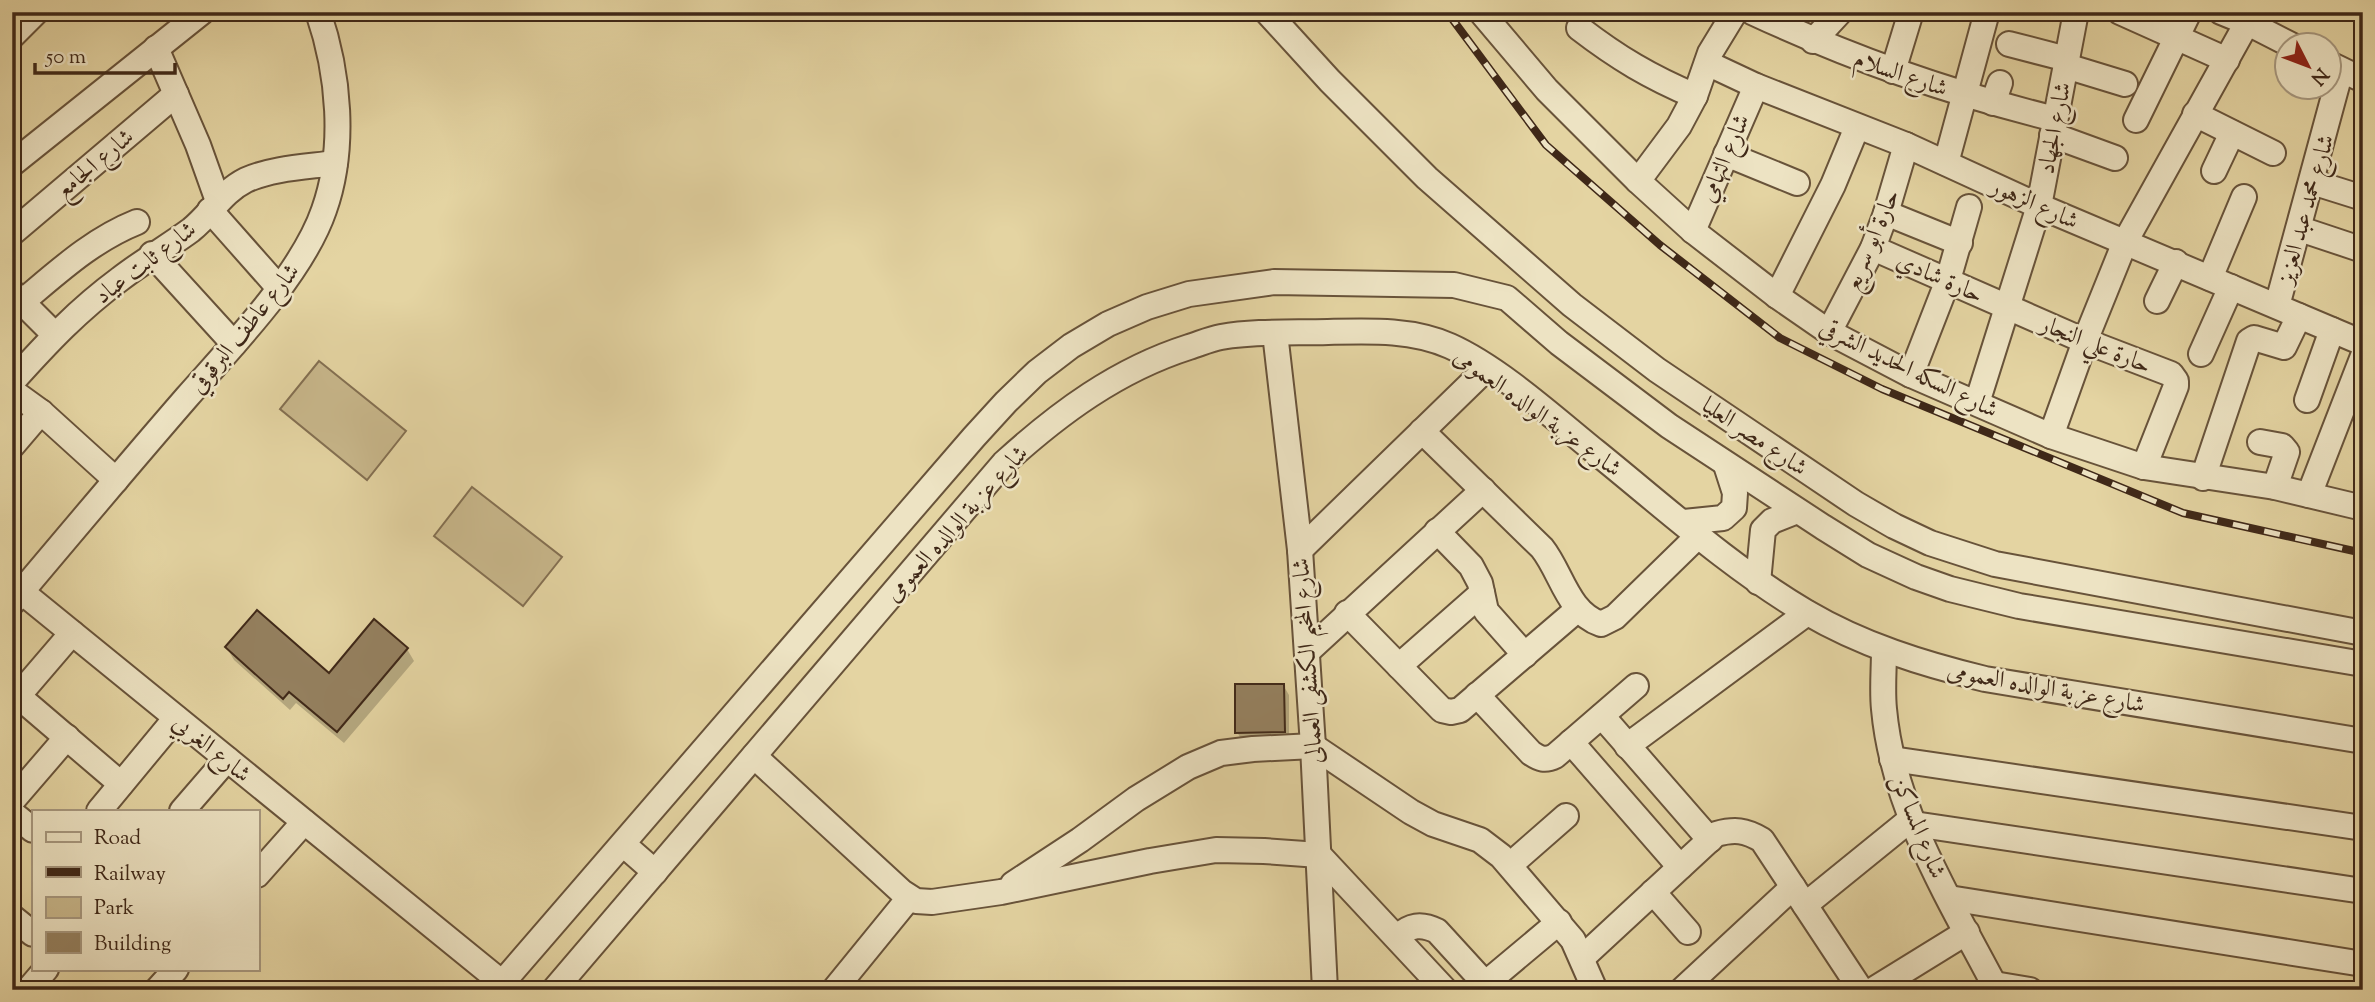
<svg xmlns="http://www.w3.org/2000/svg" width="2375" height="1002" font-family="'Sorts Mill Goudy',Amiri,serif">
<rect width="100%" height="100%" fill="#e4d4a2"/>
<filter id="stains"><feTurbulence type="fractalNoise" baseFrequency=".00286" numOctaves="4"/><feColorMatrix values="0 0 0 0 .2 0 0 0 0 .09 0 0 0 0 .02 0 0 0 .5 -.17"/></filter>
<radialGradient id="worn" r=".72"><stop offset=".6" stop-color="#630" stop-opacity="0"/><stop offset="1" stop-color="#630" stop-opacity=".3"/></radialGradient>
<g fill="#c8b78b" stroke="#847052" stroke-width="2">
<polygon points="319,361 406,431 367,480 280,409"/>
<polygon points="472,487 562,557 523,606 434,536"/>
</g>
<g fill="#0003">
<polygon points="227,648 329,676 407,649 414,661 344,743 296,703 290,710 234,660"/>
<polygon points="1283,685 1289,695 1289,742 1243,742 1237,732"/>
</g>
<g fill="#958160" stroke="#3f2818" stroke-width="2">
<polygon points="257,610 329,673 374,619 408,648 337,732 289,692 283,699 225,647"/>
<polygon points="1235,684 1284,684 1285,732 1235,733"/>
</g>
<g fill="none" stroke-linecap="round" stroke-linejoin="round">
<defs>
<g id="minor">
<polyline points="1267,12 1330,81 1427,178 1572,305 1657,370 1856,504 1894,526 1930,543 1995,564 2363,633"/>
<polyline points="1481,12 1547,90 1638,181 1693,231 1777,296 1829,332 1911,375 2051,436 2144,467 2275,487 2363,508"/>
<path d="M 1752,12 C 1853,59 1947,92 2055,119"/>
<polyline points="2120,12 2227,60"/>
<polyline points="2221,12 2248,23 2293,46"/>
<path d="M 1579,28 C 1618,58 1650,77 1695,96"/>
<polyline points="12,36 36,12"/>
<polyline points="1813,41 1840,12"/>
<polyline points="2009,44 2067,59"/>
<polyline points="156,48 198,145 218,201"/>
<polyline points="1707,63 1756,86 1906,145 2039,206 2363,343"/>
<polyline points="2330,64 2363,80"/>
<polyline points="2066,66 2125,84"/>
<polyline points="1893,71 1911,12"/>
<polyline points="1993,103 2000,83"/>
<polyline points="2195,114 2273,153"/>
<polyline points="2136,120 2189,12"/>
<polyline points="2052,135 2115,158"/>
<polyline points="1726,154 1797,183"/>
<polyline points="1946,163 1987,12"/>
<polyline points="12,164 202,12"/>
<polyline points="2214,171 2232,133"/>
<polyline points="1638,181 1679,126 1695,96 1710,53 1735,12"/>
<polyline points="2312,182 2363,198"/>
<polyline points="210,210 279,288"/>
<polyline points="1886,213 1960,243"/>
<polyline points="2300,229 2363,250"/>
<polyline points="1693,231 1756,86"/>
<polyline points="12,233 176,94"/>
<polyline points="1873,248 2085,341 2171,374 2176,381 2176,386 2144,467"/>
<polyline points="152,254 234,344"/>
<polyline points="2210,278 2244,197"/>
<polyline points="12,292 54,334"/>
<polyline points="1777,296 1833,185 1857,127"/>
<polyline points="2157,301 2176,262"/>
<path d="M 22,302 C 58,272 92,240 137,222"/>
<polyline points="2277,306 2341,70"/>
<polyline points="1829,332 1873,248 1886,213 1906,145"/>
<polyline points="1275,333 1300,550 1313,746 1325,990"/>
<polyline points="2201,354 2231,287"/>
<polyline points="1911,375 1948,280 1969,207"/>
<path d="M 12,382 C 47,343 78,310 120,279 C 143,261 168,247 191,230 C 211,214 222,192 246,180 C 273,168 306,167 335,163"/>
<polyline points="12,391 41,412 116,480"/>
<polyline points="2307,400 2332,330"/>
<polyline points="1977,403 2039,206 2076,12"/>
<path d="M 1422,431 L 1542,548 C 1562,573 1567,612 1601,624 L 1615,617 L 1699,535"/>
<polyline points="2051,436 2085,341 2125,242 2253,12"/>
<polyline points="2260,442 2282,446 2287,452 2275,487"/>
<polyline points="12,446 41,412"/>
<polyline points="2203,478 2249,341 2254,338 2284,347 2299,316"/>
<polyline points="2309,495 2363,356"/>
<polyline points="1684,522 1723,518 1734,508 1735,493 1726,465"/>
<polyline points="1437,531 1471,566 1480,583 1486,611 1525,655"/>
<polyline points="1300,550 1487,368"/>
<polyline points="1758,582 1763,530 1772,521 1797,511"/>
<polyline points="12,584 511,990"/>
<path d="M 12,603 C 70,534 128,465 187,397 C 232,346 302,274 324,210 C 346,148 339,73 318,12"/>
<polyline points="1347,613 1442,710 1451,712 1460,710 1578,609"/>
<path d="M 1884,650 C 1884,669 1882,690 1884,709 C 1893,810 1951,902 1997,990"/>
<polyline points="1307,652 1483,490"/>
<polyline points="1399,666 1482,593"/>
<path d="M 1477,695 L 1531,753 C 1540,759 1545,761 1555,756 L 1636,686"/>
<polyline points="18,696 121,784"/>
<polyline points="12,703 72,633"/>
<polyline points="1602,716 1710,840"/>
<polyline points="1571,742 1680,867"/>
<polyline points="1627,746 1807,613"/>
<polyline points="754,756 902,892 916,901 932,902 1001,892 1150,861 1216,850 1264,851 1319,855 1445,990"/>
<polyline points="1892,759 2363,828"/>
<polyline points="12,801 67,737"/>
<polyline points="99,811 176,718"/>
<polyline points="182,811 227,759"/>
<polyline points="12,813 33,830"/>
<polyline points="1914,824 2363,891"/>
<polyline points="623,844 655,872"/>
<polyline points="1510,865 1566,816"/>
<polyline points="257,875 304,822"/>
<polyline points="1013,884 1080,840 1136,799 1188,767 1221,753 1253,749 1313,746 1411,812 1433,824 1480,840 1501,856 1573,940 1595,990"/>
<polyline points="1653,892 1688,932"/>
<polyline points="1949,898 2363,964"/>
<polyline points="1805,905 1911,819"/>
<polyline points="12,917 33,934"/>
<path d="M 1397,937 C 1410,925 1421,923 1437,931 L 1491,990"/>
<path d="M 1582,958 L 1716,834 C 1735,829 1745,830 1762,840 L 1861,990"/>
<polyline points="1485,984 1559,922"/>
<polyline points="1994,984 2030,990"/>
<polyline points="28,990 46,969"/>
<polyline points="157,990 176,969"/>
<polyline points="496,990 974,437 1006,402 1037,372 1071,346 1108,324 1147,307 1189,294 1274,282 1454,285 1507,298 1559,343 1669,426 1823,527 1868,555 1916,577 1950,589 2019,606 2363,664"/>
<path d="M 554,990 L 1004,463 C 1059,413 1117,370 1189,347 C 1199,344 1210,339 1221,337 C 1255,331 1293,333 1328,332 C 1369,331 1412,329 1450,346 C 1499,368 1554,418 1596,452 C 1664,507 1731,568 1806,612 C 1862,645 1923,664 1985,679 L 2363,741"/>
<polyline points="834,990 909,898"/>
<polyline points="1682,990 1793,887"/>
<polyline points="1873,990 1967,932"/>
</g>
</defs>
<use href="#minor" stroke="#68533a" stroke-width="28"/>
<use href="#minor" stroke="#ede3c3" stroke-width="24"/>
<defs>
<polyline id="rail" points="1447,12 1546,145 1660,245 1780,338 1882,389 2183,513 2363,553"/>
</defs>
<use href="#rail" stroke="#3f2818" stroke-width="8"/>
<use href="#rail" stroke="#ede3c3" stroke-width="5" stroke-dasharray="16" stroke-linecap="butt"/>
</g>
<g text-anchor="middle" stroke-width="5" stroke-linejoin="round" paint-order="stroke">
<g font-size="24" fill="#3f2818" stroke="#ede3c3">
<text transform="translate(1901 73) rotate(19)" y="8">شارع السلام</text>
<text transform="translate(2054 128) rotate(-79)" y="8">شارع الجهاد</text>
<text transform="translate(1724 158) rotate(-67)" y="8">شارع التهامي</text>
<text transform="translate(94 163) rotate(-40)" y="8">شارع الجامع</text>
<text transform="translate(2035 203) rotate(24)" y="8">شارع الزهور</text>
<text transform="translate(2305 209) rotate(-74)" y="8">شارع محمد عبد العزيز</text>
<text transform="translate(1871 240) rotate(-67)" y="8">حارة أبو سريع</text>
<text transform="translate(145 262) rotate(-37)" y="8">شارع ثابت عياد</text>
<text transform="translate(1940 277) rotate(24)" y="8">حارة شادي</text>
<text transform="translate(244 328) rotate(-51)" y="8">شارع عاطف البرقوقي</text>
<text transform="translate(2096 344) rotate(22)" y="8">حارة علي النجار</text>
<text transform="translate(1909 368) rotate(26)" y="8">شارع السكه الحديد الشرقي</text>
<text transform="translate(1538 412) rotate(36)" y="8">شارع عزبة الوالده العمومى</text>
<text transform="translate(1755 436) rotate(34)" y="8">شارع مصر العليا</text>
<text transform="translate(956 523) rotate(-48)" y="8">شارع عزبة الوالده العمومى</text>
<text transform="translate(1307 661) rotate(-94)" y="8">شارع المخيم الكشفى العمالى</text>
<text transform="translate(2046 687) rotate(10)" y="8">شارع عزبة الوالده العمومى</text>
<text transform="translate(212 748) rotate(39)" y="8">شارع الغربي</text>
<text transform="translate(1919 826) rotate(68)" y="8">شارع المساكن</text>
</g>
</g>
<rect width="2375" height="1002" fill="none" stroke="#e4d4a2" stroke-width="42"/>
<rect x="14" y="14" width="2347" height="974" fill="none" stroke="#3f2818" stroke-width="3.5"/>
<rect x="21" y="21" width="2333" height="960" fill="none" stroke="#3f2818" stroke-width="2"/>
<rect x="32" y="810" width="228" height="161" fill="#ede3c3" stroke="#a7987f" stroke-width="2"/>
<rect x="46" y="832" width="35" height="10" fill="#ede3c3" stroke="#a7987f" stroke-width="2"/>
<text x="94" y="844" font-size="21" fill="#3f2818">Road</text>
<rect x="46" y="867" width="35" height="10" fill="#3f2818" stroke="#a7987f" stroke-width="2"/>
<text x="94" y="880" font-size="21" fill="#3f2818">Railway</text>
<rect x="46" y="897" width="35" height="21" fill="#c8b78b" stroke="#a7987f" stroke-width="2"/>
<text x="94" y="914" font-size="21" fill="#3f2818">Park</text>
<rect x="46" y="932" width="35" height="21" fill="#958160" stroke="#a7987f" stroke-width="2"/>
<text x="94" y="950" font-size="21" fill="#3f2818">Building</text>
<g transform="translate(2308 66) rotate(132)"><circle r="33" fill="#ede3c3" stroke="#a7987f" stroke-width="2"/>
<path d="M0-5L12 26L0 18L-12 26Z" fill="#8f2418"/>
<text y="-10" font-size="19" font-weight="bold" text-anchor="middle" fill="#3f2818">N</text>
</g>
<path d="M35 63v10h140v-10" fill="none" stroke="#3f2818" stroke-width="3.5"/>
<text x="46" y="63" font-size="21" fill="#3f2818" stroke="#ede3c3" stroke-width="5" paint-order="stroke">50 m</text>
<rect width="100%" height="100%" filter="url(#stains)"/>
<rect width="100%" height="100%" fill="url(#worn)"/>
</svg>
